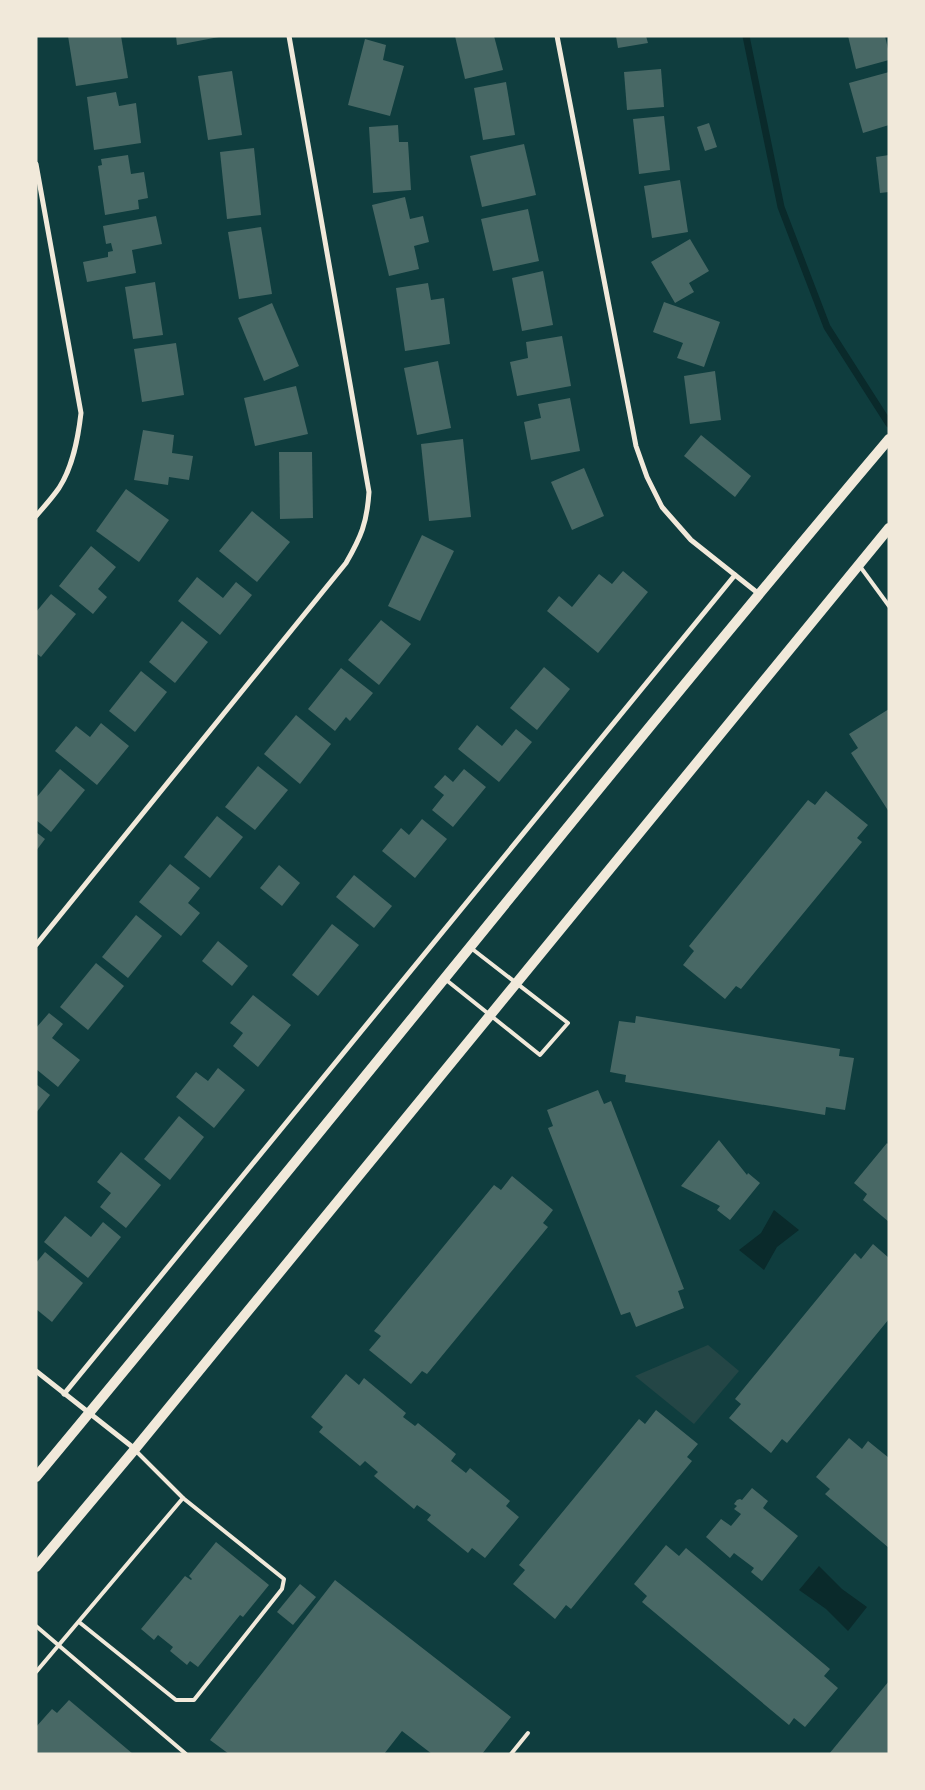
<svg xmlns="http://www.w3.org/2000/svg" width="925" height="1790" font-family="Manrope,sans-serif">
<rect width="100%" height="100%" fill="#0f3d3e"/>
<polygon fill="#244646" points="708,1345 739,1371 694,1424 635,1376"/>
<g fill="#0a2a2b">
<polygon points="774,1210 799,1230 777,1247 764,1270 739,1250 761,1233"/>
<polygon points="819,1566 842,1589 867,1607 848,1631 826,1609 799,1590"/>
</g>
<g fill="none" stroke-linecap="round" stroke-linejoin="round">
<polyline stroke="#0a2a2b" stroke-width="7" points="746,36 781,207 827,327 889,424"/>
</g>
<g fill="#486865">
<polygon points="68,36 121,36 128,78 76,86"/>
<polygon points="176,36 219,36 219,37 177,45"/>
<polygon points="455,36 494,36 503,70 465,79"/>
<polygon points="616,36 646,36 648,43 618,48"/>
<polygon points="848,36 885,36 889,53 889,60 856,69"/>
<polygon points="365,39 386,45 383,60 404,66 390,116 348,105"/>
<polygon points="661,69 664,107 627,110 624,72"/>
<polygon points="232,71 242,135 208,140 198,76"/>
<polygon points="889,72 889,125 863,133 849,83"/>
<polygon points="506,82 515,135 483,140 474,88"/>
<polygon points="116,92 119,106 136,103 141,143 94,150 87,97"/>
<polygon points="664,116 670,170 639,174 633,119"/>
<polygon points="709,123 717,147 705,151 697,127"/>
<polygon points="398,125 399,142 408,142 411,190 373,193 369,127"/>
<polygon points="524,144 536,195 482,207 470,156"/>
<polygon points="254,148 261,215 227,219 220,152"/>
<polygon points="128,155 131,174 144,172 148,198 138,200 139,209 105,215 98,166 102,165 101,159"/>
<polygon points="889,155 889,192 880,193 876,157"/>
<polygon points="680,180 688,232 652,238 644,186"/>
<polygon points="405,197 410,219 423,216 429,242 414,246 419,269 389,276 372,205"/>
<polygon points="528,209 539,261 493,271 481,219"/>
<polygon points="156,216 162,244 132,250 136,273 87,282 83,262 108,257 108,252 113,251 111,243 106,244 103,226"/>
<polygon points="261,227 272,294 239,299 228,232"/>
<polygon points="690,239 709,271 689,283 694,292 675,303 651,262"/>
<polygon points="543,271 553,325 522,331 512,278"/>
<polygon points="155,282 163,335 133,339 125,287"/>
<polygon points="428,283 431,300 444,298 450,344 405,351 396,288"/>
<polygon points="664,302 720,322 704,367 677,358 683,343 653,332"/>
<polygon points="272,303 299,366 264,381 238,318"/>
<polygon points="562,336 571,386 517,396 510,362 528,358 526,342"/>
<polygon points="176,343 184,395 142,402 134,349"/>
<polygon points="438,361 451,428 417,435 404,368"/>
<polygon points="715,371 721,420 690,424 684,376"/>
<polygon points="296,386 308,434 255,446 244,398"/>
<polygon points="570,398 580,451 531,460 524,422 541,418 538,404"/>
<polygon points="143,430 174,435 172,453 193,456 189,480 169,477 168,485 134,480"/>
<polygon points="701,435 751,476 735,497 684,456"/>
<polygon points="463,439 471,517 429,521 421,444"/>
<polygon points="279,452 312,452 313,518 280,519"/>
<polygon points="584,468 604,516 572,530 551,482"/>
<polygon points="126,489 169,520 139,562 96,531"/>
<polygon points="252,511 290,542 257,582 219,551"/>
<polygon points="422,535 454,551 420,621 388,606"/>
<polygon points="91,546 116,567 98,589 107,597 93,614 59,586"/>
<polygon points="623,571 648,592 598,653 547,611 559,596 572,607 599,574 612,584"/>
<polygon points="197,577 223,598 236,582 252,595 220,635 178,601"/>
<polygon points="51,594 76,614 41,657 36,653 36,612"/>
<polygon points="381,620 411,644 379,685 348,660"/>
<polygon points="182,621 208,642 175,683 149,662"/>
<polygon points="544,667 570,689 537,730 510,708"/>
<polygon points="341,668 373,693 350,721 346,717 335,731 308,709"/>
<polygon points="141,671 167,692 135,732 109,711"/>
<polygon points="889,709 889,812 851,753 858,748 849,734"/>
<polygon points="296,715 331,744 300,784 264,754"/>
<polygon points="101,723 129,746 97,785 55,751 76,726 90,737"/>
<polygon points="477,725 502,746 516,729 532,742 499,782 458,749"/>
<polygon points="258,766 288,790 255,830 225,807"/>
<polygon points="60,769 85,790 51,832 36,820 36,798"/>
<polygon points="464,769 486,787 453,827 432,810 444,795 434,787 445,775 453,782"/>
<polygon points="826,791 868,825 857,838 862,842 741,989 736,986 725,999 683,965 694,951 689,946 808,800 815,805"/>
<polygon points="217,816 243,837 210,878 184,857"/>
<polygon points="422,819 447,839 415,878 382,851 401,828 409,835"/>
<polygon points="36,832 45,839 36,851"/>
<polygon points="170,864 200,888 188,903 200,913 181,936 139,902"/>
<polygon points="279,865 300,883 282,906 260,888"/>
<polygon points="354,875 392,906 374,928 336,897"/>
<polygon points="136,915 162,936 128,978 102,957"/>
<polygon points="332,924 359,945 318,996 292,975"/>
<polygon points="218,941 248,966 232,986 202,961"/>
<polygon points="96,963 124,986 88,1030 60,1007"/>
<polygon points="253,995 291,1025 258,1067 233,1046 243,1033 230,1023"/>
<polygon points="49,1013 63,1024 52,1038 80,1060 58,1087 36,1069 36,1028"/>
<polygon points="636,1016 840,1049 839,1056 854,1058 845,1110 826,1107 825,1115 625,1082 626,1075 610,1072 619,1021 635,1023"/>
<polygon points="218,1068 245,1090 214,1128 176,1097 196,1072 208,1081"/>
<polygon points="36,1084 50,1095 36,1113"/>
<polygon points="598,1090 604,1104 611,1101 684,1289 678,1291 684,1308 636,1327 630,1312 621,1315 548,1128 553,1126 547,1110"/>
<polygon points="179,1116 204,1137 170,1180 144,1159"/>
<polygon points="719,1140 747,1175 748,1173 760,1183 730,1220 717,1210 720,1206 681,1186"/>
<polygon points="887,1143 889,1145 889,1222 863,1200 867,1194 854,1183"/>
<polygon points="121,1152 161,1185 126,1228 100,1207 111,1193 97,1182"/>
<polygon points="512,1176 553,1210 543,1223 548,1227 427,1374 422,1371 411,1384 369,1350 381,1336 374,1331 494,1185 501,1190"/>
<polygon points="65,1216 91,1237 103,1222 121,1237 88,1278 44,1242"/>
<polygon points="873,1244 889,1258 889,1319 787,1443 782,1439 771,1453 729,1418 741,1404 735,1399 855,1253 861,1259"/>
<polygon points="45,1252 83,1283 52,1322 36,1309 36,1263"/>
<polygon points="346,1374 359,1385 364,1378 406,1413 403,1417 415,1426 418,1423 456,1454 451,1461 466,1473 470,1468 510,1501 506,1506 519,1517 485,1558 472,1548 468,1553 427,1520 431,1515 417,1505 414,1509 374,1476 378,1472 365,1461 360,1466 319,1432 323,1427 311,1417"/>
<polygon points="656,1410 698,1444 687,1457 692,1461 571,1609 566,1605 555,1619 513,1584 525,1570 519,1565 639,1419 645,1424"/>
<polygon points="849,1438 862,1449 868,1441 889,1458 889,1548 825,1494 830,1489 816,1477"/>
<polygon points="752,1488 768,1501 763,1508 798,1536 762,1581 751,1572 754,1568 734,1553 730,1558 706,1537 721,1519 731,1526 741,1514 734,1509 737,1506 734,1504 737,1500 740,1499 742,1500"/>
<polygon points="216,1542 269,1585 243,1617 240,1615 198,1667 190,1661 187,1665 170,1651 173,1647 158,1635 154,1640 141,1629 185,1576 191,1580 192,1579 189,1576"/>
<polygon points="666,1545 679,1556 686,1548 830,1669 824,1676 838,1688 805,1727 794,1718 789,1725 642,1602 647,1596 634,1584"/>
<polygon points="335,1580 511,1717 482,1754 432,1754 402,1731 384,1754 229,1754 210,1740"/>
<polygon points="300,1584 316,1597 293,1625 277,1612"/>
<polygon points="889,1681 889,1754 829,1754"/>
<polygon points="69,1700 133,1754 36,1754 36,1727 52,1709 57,1713"/>
</g>
<g fill="none" stroke-linecap="round" stroke-linejoin="round">
<g stroke="#f1e9da" stroke-width="4">
<polyline points="859,565 889,606"/>
<polyline points="445,979 540,1055 568,1023 471,948"/>
<polyline points="135,1450 183,1498"/>
<polyline points="36,1626 186,1754"/>
<polyline points="36,1672 183,1498 284,1579 282,1589 194,1700 176,1700 79,1622"/>
<polyline points="511,1754 528,1733"/>
</g>
<g stroke="#f1e9da" stroke-width="5">
<polyline points="557,36 636,446 647,477 662,507 691,540 759,594"/>
<path d="M 36,164 L 81,413 C 78,439 73,466 59,488 C 52,498 44,507 36,516"/>
<path d="M 36,945 L 346,563 C 361,537 367,523 369,492 L 289,36"/>
<polyline points="36,1371 135,1449"/>
<polyline points="64,1394 735,575"/>
</g>
<g stroke="#f1e9da" stroke-width="10">
<path d="M 36,1477 C 323,1133 600,781 889,439"/>
<polyline points="36,1567 135,1449 889,528"/>
</g>
</g>
<rect width="925" height="1790" fill="none" stroke="#f1e9da" stroke-width="75"/>
</svg>
